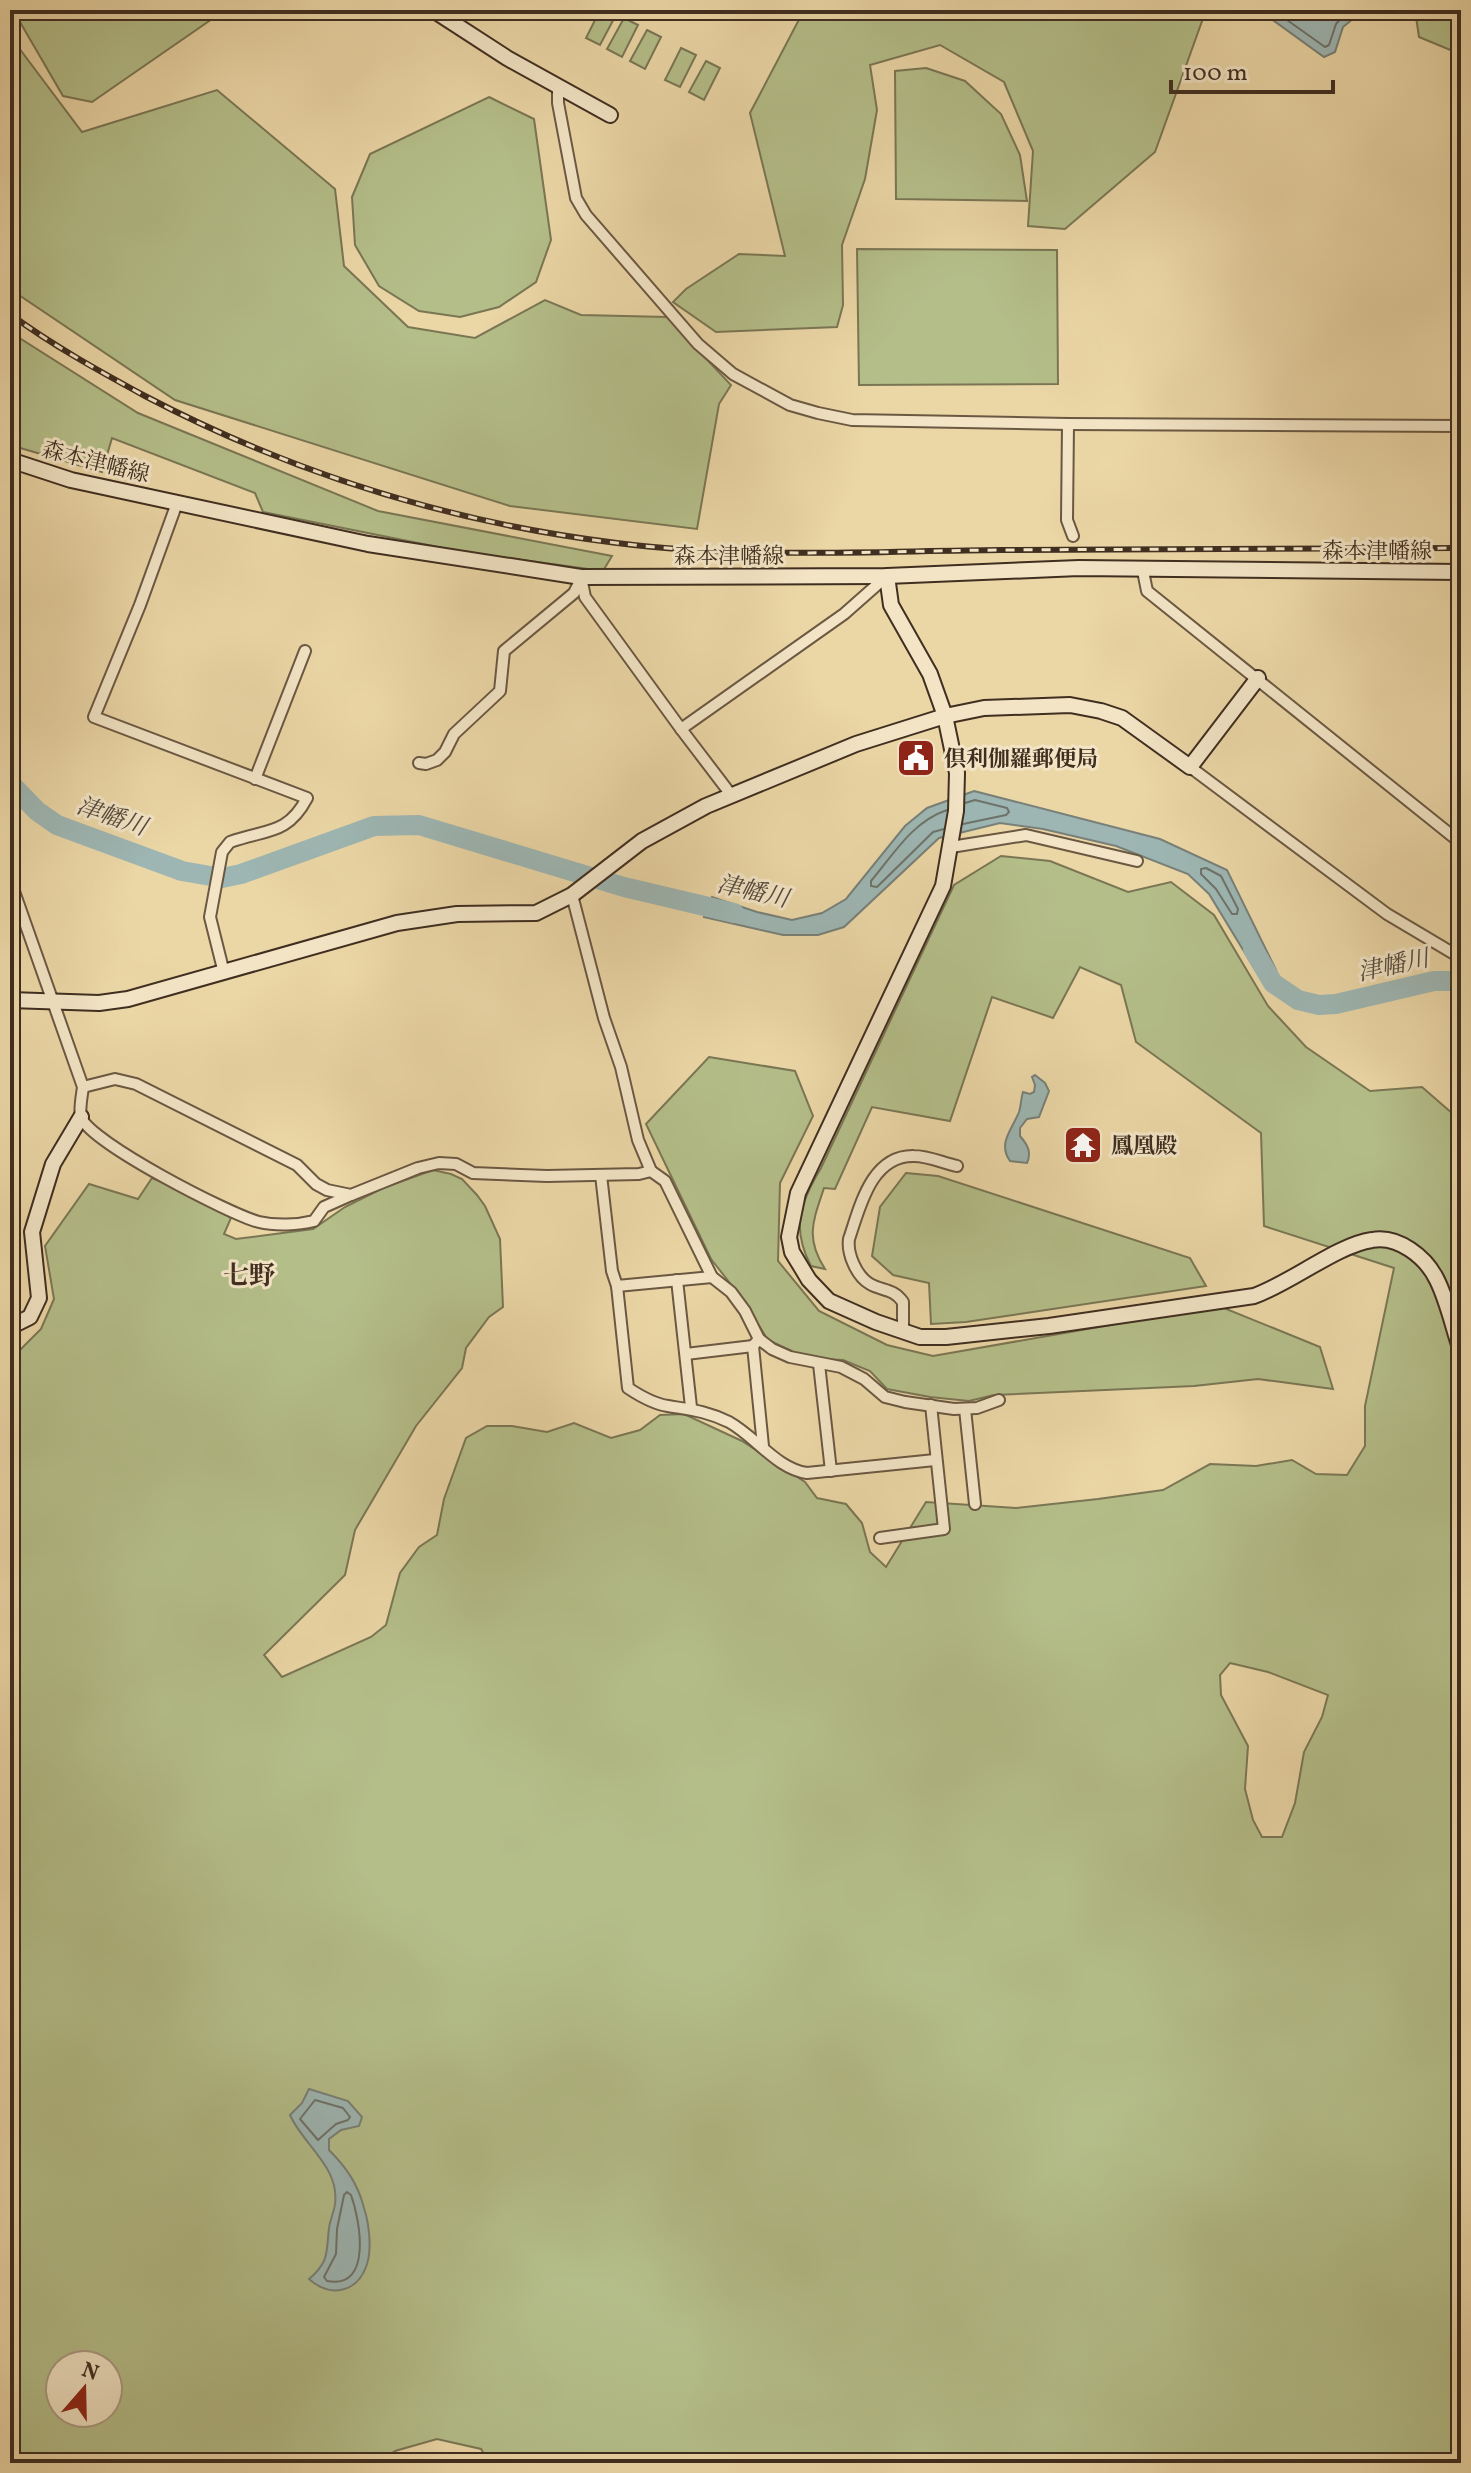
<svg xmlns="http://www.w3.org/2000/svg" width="1471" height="2473" font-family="Vollkorn,'Noto Serif JP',serif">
<rect width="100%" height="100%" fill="#ebd6a6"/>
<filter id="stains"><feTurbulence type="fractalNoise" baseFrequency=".0025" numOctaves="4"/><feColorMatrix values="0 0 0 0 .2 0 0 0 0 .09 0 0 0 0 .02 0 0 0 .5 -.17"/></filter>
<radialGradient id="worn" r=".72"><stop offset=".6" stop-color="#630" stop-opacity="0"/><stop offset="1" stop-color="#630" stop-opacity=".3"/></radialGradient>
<g fill="#b4be89" stroke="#7a7654" stroke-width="2" fill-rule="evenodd">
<polygon points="13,10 225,10 92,102 63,96"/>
<polygon points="600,10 617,13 600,45 586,38"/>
<polygon points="804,10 1206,10 1155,152 1065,229 1028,226 1033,151 1004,82 940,45 870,65 877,110 865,179 842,245 843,305 837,327 716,332 673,302 686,289 739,254 785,256 750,113"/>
<polygon points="1415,10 1460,10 1460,54 1419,37"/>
<polygon points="624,18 638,25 622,57 607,49"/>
<polygon points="647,30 661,37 645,69 630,61"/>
<polygon points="10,36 82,132 217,90 335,189 344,266 408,327 475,338 545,300 581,315 667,317 731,385 719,404 697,529 510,506 175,400 10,289"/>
<polygon points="681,48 696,55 680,87 665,80"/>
<polygon points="706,61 720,68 704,100 689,92"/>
<polygon points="926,68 965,81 1001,114 1020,155 1027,201 896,199 895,71"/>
<polygon points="489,97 534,119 551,240 536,282 499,307 460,317 419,311 379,286 355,245 352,197 370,154"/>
<polygon points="857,249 1057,250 1058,384 859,385"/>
<polygon points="10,332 138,413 378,511 612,556 603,571 458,551 263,512 255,493 112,438 102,472 10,445"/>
<path d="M 1001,856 L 1050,861 L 1128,892 L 1171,882 L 1214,915 L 1268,1006 L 1306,1047 L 1370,1091 L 1422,1087 L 1461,1121 L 1461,2463 L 489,2463 L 481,2449 L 437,2439 L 395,2451 L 379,2463 L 10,2463 L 10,1360 L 41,1329 L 54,1299 L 45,1246 L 89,1184 L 138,1199 L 152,1178 L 181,1190 L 231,1218 L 224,1234 L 236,1239 L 313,1229 L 345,1207 L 383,1188 L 433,1170 L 451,1174 L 462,1179 L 477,1195 L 485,1206 L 500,1239 L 503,1307 L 489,1317 L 466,1348 L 462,1368 L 416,1426 L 355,1530 L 345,1575 L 264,1655 L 282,1677 L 371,1637 L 386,1625 L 400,1573 L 419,1547 L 437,1535 L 444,1499 L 466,1438 L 487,1426 L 512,1426 L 547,1432 L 574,1423 L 611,1438 L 640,1430 L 660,1415 L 684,1414 L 742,1441 L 805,1482 L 817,1498 L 846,1504 L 862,1523 L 870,1552 L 886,1567 L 926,1502 L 1016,1508 L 1098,1499 L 1163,1490 L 1210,1464 L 1256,1466 L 1292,1460 L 1316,1474 L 1347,1475 L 1365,1446 L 1365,1406 L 1394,1268 L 1264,1226 L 1261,1133 L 1136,1042 L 1121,985 L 1080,967 L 1053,1018 L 992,997 L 950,1121 L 872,1107 L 835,1189 L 824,1188 C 813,1221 805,1238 825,1269 L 811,1266 C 791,1228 800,1203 821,1168 L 954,885 ZM 1230,1663 L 1268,1672 L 1328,1695 L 1322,1717 L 1304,1752 L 1295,1803 L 1282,1837 L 1262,1837 L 1253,1820 L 1245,1789 L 1248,1746 L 1221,1695 L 1220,1675 ZM 60,2365 L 108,2365 L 108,2413 L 60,2413 Z"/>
<polygon points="709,1057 795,1071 813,1116 780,1183 778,1261 819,1311 887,1345 933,1356 1219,1306 1320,1347 1333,1389 1258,1379 1194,1386 994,1395 969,1401 930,1397 887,1389 870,1371 843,1360 819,1359 800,1355 768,1340 740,1296 711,1259 646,1124"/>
<polygon points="906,1173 938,1176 1190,1258 1206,1286 966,1322 931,1324 929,1283 893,1275 872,1256 880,1207"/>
</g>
<g fill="#9db6b3" stroke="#788078" stroke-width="2">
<polygon points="1259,10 1349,10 1354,18 1343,27 1335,52 1324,57"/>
<polygon points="974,791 1160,839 1227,870 1276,970 1259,976 1209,894 1188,874 1116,846 1043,829 1000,823 939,838 844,927 818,935 783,935 704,917 712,897 757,912 792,920 822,913 846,899 905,826 927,808"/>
<path d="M 1035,1075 L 1045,1083 L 1049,1091 L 1039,1117 L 1027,1119 L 1020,1128 L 1020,1136 C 1027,1144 1032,1152 1027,1163 L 1010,1161 C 997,1143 1013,1128 1019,1112 C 1021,1106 1021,1098 1023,1092 L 1030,1094 L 1034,1092 L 1035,1085 L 1032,1077 Z"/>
<path d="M 309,2089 L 348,2101 L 362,2117 L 359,2126 L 341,2130 L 329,2139 L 329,2150 C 346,2167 358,2184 364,2208 C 369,2223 372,2249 367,2264 C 358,2293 330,2298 309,2279 C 330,2261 326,2252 329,2228 C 330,2220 334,2212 335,2204 C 340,2167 303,2145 290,2115 L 302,2103 Z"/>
</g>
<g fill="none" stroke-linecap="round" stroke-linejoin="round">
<g stroke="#6e726a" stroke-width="2">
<polyline points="1273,10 1325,47 1329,45 1336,24 1343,16 1343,10"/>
<polyline points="963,824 1006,815 1009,812 1007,808 975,800 965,803"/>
<path d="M 944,829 L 933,832 L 877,887 L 871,886 L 871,881 C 894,854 912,822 947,810"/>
<polygon points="1206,868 1221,876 1238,909 1237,914 1232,914 1216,889 1201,874 1201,869"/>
<polygon points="315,2100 343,2108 350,2117 348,2120 336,2124 318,2140 300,2119"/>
<path d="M 347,2192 L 351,2195 C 360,2220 373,2290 327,2281 L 324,2277 L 336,2254 L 337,2229 L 344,2195 Z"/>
</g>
<g stroke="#9db6b3" stroke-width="20">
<polyline points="10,783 37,811 57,825 182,871 222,878 241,874 374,826 419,825 624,887 734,913"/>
<polyline points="1253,949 1273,983 1298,1000 1319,1005 1336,1004 1434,981 1461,981"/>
</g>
<defs>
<g id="street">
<polyline points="558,87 558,103 576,198 586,215 698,344 733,374 790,405 818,413 852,420 1068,424 1461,426"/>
<polyline points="1068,424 1067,520 1073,536"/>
<path d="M 177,503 L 140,605 L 94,717 L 307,798 C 287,836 265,829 230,842 L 222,852 L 210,917 L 224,973"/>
<polyline points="1143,571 1147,591 1461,843"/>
<polyline points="581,577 585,597 681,729 732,796"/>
<polyline points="681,729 844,614 887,576"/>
<polyline points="419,763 426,764 437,760 445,752 454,734 500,691 504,651 574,593 581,579"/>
<polyline points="1190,767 1387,914 1461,958"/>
<polyline points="255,779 305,651"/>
<polyline points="951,847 1026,835 1137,861"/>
<path d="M 10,880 L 83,1087 C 82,1095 79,1109 81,1117 C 89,1142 231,1215 259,1222 C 276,1226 298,1225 314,1221 L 324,1207 L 351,1195"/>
<polyline points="83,1087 115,1079 136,1084 297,1165 316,1184 327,1190 351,1195 418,1168 439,1163 456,1164 473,1173 547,1176 639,1174 651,1171 638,1140 621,1067 604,1018 572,895"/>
<polyline points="651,1171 665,1181 712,1277 731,1292 745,1311 759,1339 772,1349 790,1357 841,1367 864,1379 885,1397 905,1402 954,1409 977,1408 999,1400"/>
<path d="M 601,1175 L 612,1271 L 617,1286 L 628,1388 C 640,1396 654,1404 668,1406 C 692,1410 706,1411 729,1422 C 756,1437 777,1469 807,1473 L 935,1460"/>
<polyline points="677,1280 691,1407"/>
<polyline points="617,1286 712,1277"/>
<path d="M 903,1332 L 903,1302 C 893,1288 882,1291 870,1284 C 856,1276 847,1253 849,1239 C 860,1207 871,1155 914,1156 C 928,1156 943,1163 957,1166"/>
<polyline points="759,1339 753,1346 763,1446"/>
<polyline points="686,1354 753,1346"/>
<polyline points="819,1364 831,1471"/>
<polyline points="965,1409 975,1504"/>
<polyline points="880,1538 944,1529 931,1405"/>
</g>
<g id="secondary">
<polyline points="433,10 507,58 610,115"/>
<polyline points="10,460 71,480 368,544 581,577 887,576 1079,568 1461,572"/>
<path d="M 887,576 L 891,605 L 930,674 L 945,716 L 957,773 L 956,811 L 943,886 L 798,1193 L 789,1237 L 792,1252 L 809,1280 L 829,1301 L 876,1322 L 920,1337 L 946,1337 L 1049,1326 L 1254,1296 C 1291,1283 1337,1245 1372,1240 C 1398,1235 1426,1257 1437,1280 C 1448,1302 1453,1328 1461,1351"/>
<polyline points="10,1000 99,1003 128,999 397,923 457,914 536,913 572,895 642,841 706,806 856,744 945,716 984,708 1070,705 1101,711 1122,718 1190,767 1258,678"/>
<polyline points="10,1327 30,1317 39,1298 32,1232 53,1164 81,1117"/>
</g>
</defs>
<use href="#street" stroke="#6b5842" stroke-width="14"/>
<use href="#secondary" stroke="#402e20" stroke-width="18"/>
<use href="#street" stroke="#f2e4c5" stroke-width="10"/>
<use href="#secondary" stroke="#f2e4c5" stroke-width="14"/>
<defs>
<path id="rail" d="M 10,314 C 52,345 99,371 145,396 C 292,473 452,523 617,543 C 744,559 874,551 1001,550 C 1155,549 1308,549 1461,548"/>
</defs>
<use href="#rail" stroke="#402e20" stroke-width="6"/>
<use href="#rail" stroke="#f2e4c5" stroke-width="3" stroke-dasharray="9" stroke-linecap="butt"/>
</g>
<defs>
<symbol id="civic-square" viewBox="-11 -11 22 22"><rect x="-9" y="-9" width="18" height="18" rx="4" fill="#8f2418" stroke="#f2e4c5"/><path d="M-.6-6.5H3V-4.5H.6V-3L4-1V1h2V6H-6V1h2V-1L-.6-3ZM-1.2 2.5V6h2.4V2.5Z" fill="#fff"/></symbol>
<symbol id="temple-square" viewBox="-11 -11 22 22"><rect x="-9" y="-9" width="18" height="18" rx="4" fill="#8f2418" stroke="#f2e4c5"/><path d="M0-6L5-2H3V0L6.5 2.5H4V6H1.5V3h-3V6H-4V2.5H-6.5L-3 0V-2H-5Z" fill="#fff"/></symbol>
</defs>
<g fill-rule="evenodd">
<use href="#civic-square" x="894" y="736" width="44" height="44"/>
<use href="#temple-square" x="1061" y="1123" width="44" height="44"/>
</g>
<g text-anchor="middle" stroke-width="6" stroke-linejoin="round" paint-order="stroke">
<g font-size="22" fill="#402e20" stroke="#f2e4c5">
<text transform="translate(96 461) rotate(14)" y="8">森本津幡線</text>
<text x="1377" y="558">森本津幡線</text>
<text x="729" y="563">森本津幡線</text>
</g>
<g font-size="22" font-weight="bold" fill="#402e20" stroke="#f2e4c5" text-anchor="start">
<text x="944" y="766">倶利伽羅郵便局</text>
<text x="1111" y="1153">鳳凰殿</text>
</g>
<g font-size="24" font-style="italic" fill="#53493d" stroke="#f2e4c5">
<text transform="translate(112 816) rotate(19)" y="8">津幡川</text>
<text transform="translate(753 891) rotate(13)" y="8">津幡川</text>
<text transform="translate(1393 965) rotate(-12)" y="8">津幡川</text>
</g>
<g font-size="26" font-weight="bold" fill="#402e20" stroke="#f2e4c5">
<text x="249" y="1284">七野</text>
</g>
</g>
<rect width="1471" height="2473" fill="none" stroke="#ebd6a6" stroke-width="40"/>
<rect x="12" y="12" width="1447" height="2449" fill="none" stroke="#402e20" stroke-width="4"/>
<rect x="20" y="20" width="1431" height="2433" fill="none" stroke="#402e20" stroke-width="2"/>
<g transform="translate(84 2389) rotate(20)"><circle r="38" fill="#f2e4c5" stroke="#ab9b83" stroke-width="2"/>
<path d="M0-6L14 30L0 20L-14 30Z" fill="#8f2418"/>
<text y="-12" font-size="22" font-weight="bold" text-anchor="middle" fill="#402e20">N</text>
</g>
<path d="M1171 80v12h162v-12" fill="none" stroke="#402e20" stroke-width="4"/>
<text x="1183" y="80" font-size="24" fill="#402e20" stroke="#f2e4c5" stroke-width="6" paint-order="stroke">100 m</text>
<rect width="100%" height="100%" filter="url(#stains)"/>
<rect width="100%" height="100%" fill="url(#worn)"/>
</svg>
